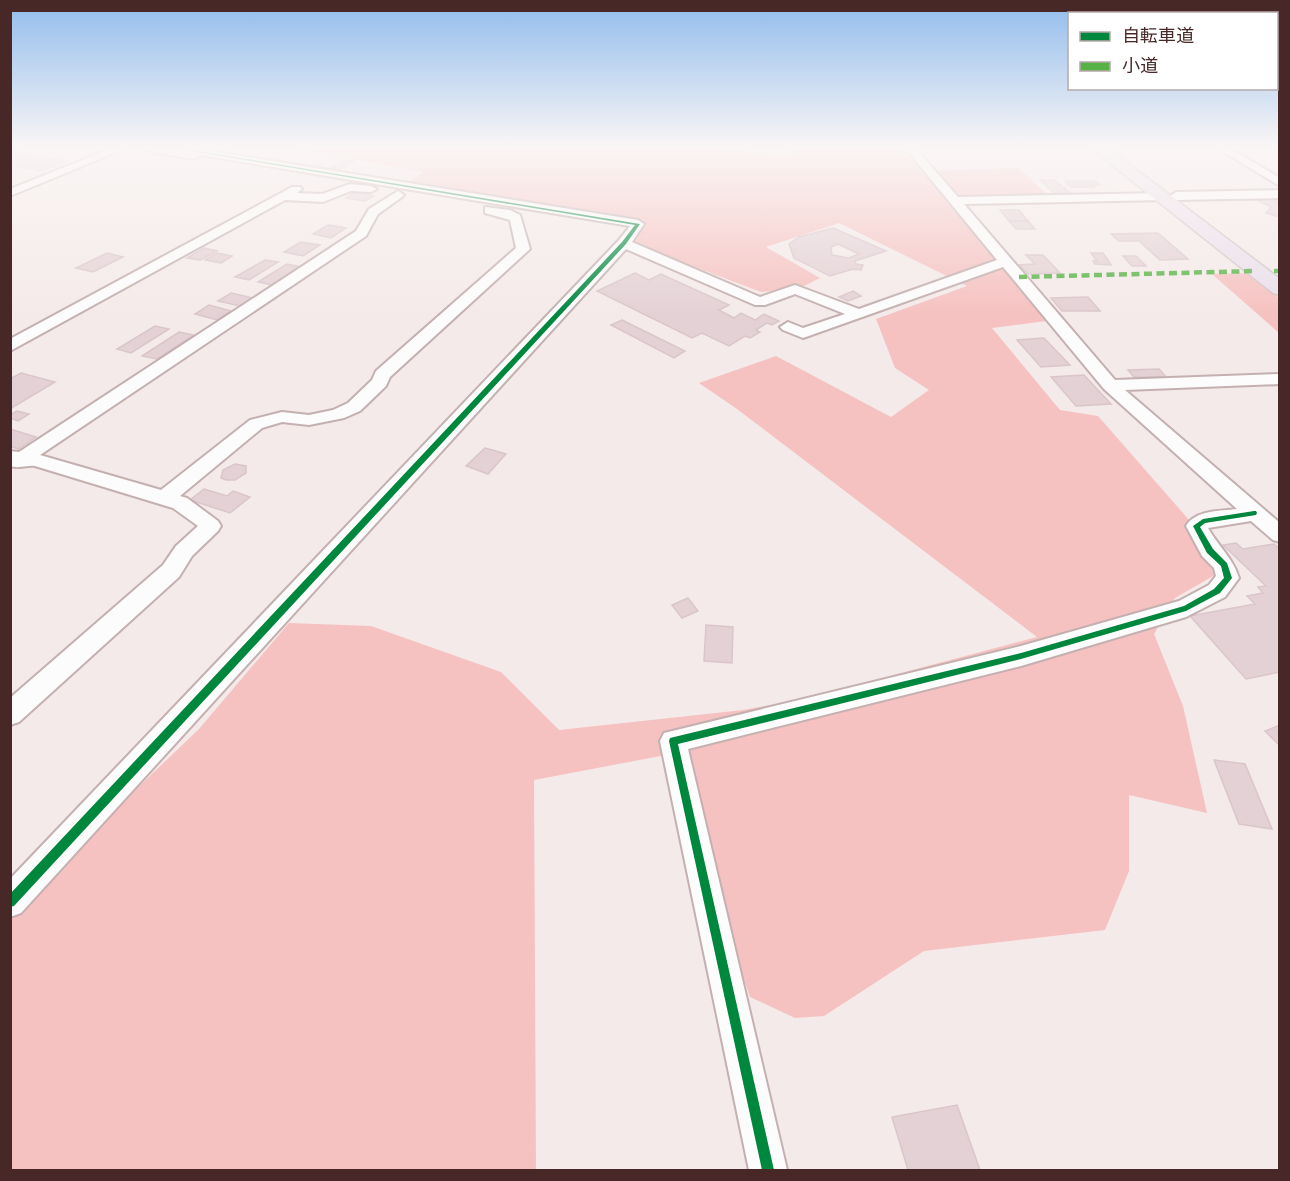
<svg xmlns="http://www.w3.org/2000/svg" width="1290" height="1181" font-family="Jost,'Noto Sans JP',sans-serif">
<rect width="100%" height="100%" fill="#f4eae9"/>
<g fill="#f5c2c1">
<polygon points="296,149 716,149 787,155 790,149 905,149 922,171 1018,168 1050,197 945,200 1046,321 992,328 1060,410 1098,416 1190,521 1215,575 1175,598 1154,634 1183,706 1207,813 1129,795 1129,871 1105,930 924,951 824,1016 795,1018 750,997 666,755 534,780 536,1170 11,1170 11,911 25,895 199,729 289,623 371,626 501,672 559,730 743,710 803,699 1037,637 737,409 699,383 776,356 891,417 929,390 895,368 876,319 967,286 839,223 766,247 820,278 802,287 761,292 629,242 643,223 461,192 410,181 423,172"/>
<polygon points="1249,273 1279,298 1279,333 1212,274"/>
</g>
<g fill="#e4d1d5" stroke="#dac6ca" stroke-width="1.5" fill-rule="evenodd">
<polygon points="24,153 67,161 42,171 10,165 10,158"/>
<polygon points="346,160 354,161 337,171 329,169"/>
<polygon points="1040,180 1054,180 1073,195 1057,196"/>
<polygon points="1065,181 1095,181 1100,185 1091,185 1094,187 1071,187"/>
<polygon points="355,192 374,196 365,201 346,198"/>
<polygon points="1253,198 1270,198 1278,202 1274,202 1280,204 1280,217 1266,213 1271,207"/>
<polygon points="1000,210 1019,210 1028,221 1009,221"/>
<polygon points="1009,221 1028,221 1035,229 1016,229"/>
<polygon points="328,225 346,228 331,238 313,234"/>
<path d="M 833,228 L 886,251 L 855,261 L 856,264 L 863,265 L 861,270 L 853,269 L 830,276 L 794,258 L 789,244 L 799,237 ZM 838,244 L 859,254 L 849,258 L 832,255 L 831,247 Z"/>
<polygon points="1158,233 1188,259 1160,260 1139,241 1119,241 1111,234"/>
<polygon points="301,242 320,245 303,256 284,252"/>
<polygon points="204,248 217,251 200,260 187,258"/>
<polygon points="107,253 123,257 93,272 76,268"/>
<polygon points="217,253 232,256 221,263 205,260"/>
<polygon points="1091,253 1103,253 1111,265 1095,264 1093,261 1097,261"/>
<polygon points="1026,255 1043,255 1060,273 1028,274 1019,265 1035,264"/>
<polygon points="1123,256 1136,256 1146,266 1132,266"/>
<polygon points="265,260 278,262 249,280 235,277"/>
<polygon points="287,264 301,267 272,285 258,282"/>
<polygon points="635,273 649,280 661,274 729,305 719,310 734,318 741,313 755,320 764,314 779,321 772,325 767,323 756,330 760,332 750,338 745,336 729,346 702,333 692,338 597,291"/>
<polygon points="853,291 861,296 848,301 839,297"/>
<polygon points="231,293 253,298 240,306 218,301"/>
<polygon points="1088,297 1100,311 1062,311 1051,298"/>
<polygon points="209,305 231,311 217,320 195,314"/>
<polygon points="622,320 685,351 674,358 611,325"/>
<polygon points="155,326 169,329 131,353 117,349"/>
<polygon points="179,332 194,335 157,359 142,356"/>
<polygon points="1044,338 1070,365 1041,367 1017,340"/>
<polygon points="1159,369 1166,377 1134,377 1128,370"/>
<polygon points="21,373 55,382 10,409 10,379"/>
<polygon points="1084,375 1111,404 1076,406 1051,377"/>
<polygon points="17,411 29,414 18,421 10,418 10,415"/>
<polygon points="10,429 36,437 18,449 10,446"/>
<polygon points="485,448 506,454 488,474 466,466"/>
<polygon points="235,464 246,466 246,473 235,480 226,480 221,478 223,470"/>
<polygon points="204,489 227,496 233,491 250,497 230,513 190,500"/>
<polygon points="1236,543 1243,549 1274,544 1280,549 1280,672 1246,679 1190,616 1255,604 1247,596 1263,593 1258,587 1266,586 1223,545"/>
<polygon points="688,598 698,611 682,618 672,605"/>
<polygon points="706,625 733,627 732,663 704,661"/>
<polygon points="1280,725 1280,746 1265,731"/>
<polygon points="1214,760 1245,764 1272,829 1239,824"/>
<polygon points="957,1105 980,1170 908,1170 892,1117"/>
</g>
<g fill="none" stroke-linecap="round" stroke-linejoin="round">
<defs>
<g id="minor">
<polygon points="10,149 20,149 10,153"/>
<polygon points="110,149 124,149 10,196 10,189"/>
<path d="M 146,149 L 199,149 L 638,220 L 644,224 L 632,242 L 760,297 L 795,285 L 859,309 L 997,260 L 906,149 L 916,149 L 958,197 L 1161,193 L 1165,194 L 1165,200 L 964,204 L 1115,380 L 1280,374 L 1280,384 L 1125,390 L 1280,523 L 1280,542 L 1273,540 L 1251,521 L 1208,528 C 1218,546 1233,558 1239,578 L 1225,597 L 1186,617 L 1021,666 L 688,749 L 787,1170 L 749,1170 L 660,741 L 664,733 L 1021,646 L 1179,601 L 1209,585 L 1216,576 L 1214,568 L 1202,556 L 1186,526 C 1195,510 1221,511 1237,509 L 1104,389 L 1003,267 L 803,338 L 783,330 L 780,327 L 788,322 L 803,328 L 845,314 L 795,294 L 765,305 L 755,305 L 626,249 L 21,913 L 10,917 L 10,879 L 619,240 L 630,226 L 200,155 L 195,159 L 151,152 Z"/>
<polygon points="1219,149 1231,149 1280,178 1280,186"/>
<polygon points="350,184 371,186 377,189 371,192 351,191 323,202 285,200 10,351 10,339 292,187 300,187 302,189 297,193 322,194"/>
<polygon points="1280,190 1280,198 1176,200 1170,196 1176,192"/>
<path d="M 398,191 L 404,195 L 402,197 L 378,214 L 366,236 L 40,455 L 161,490 L 250,420 L 282,412 L 309,415 L 333,410 L 348,403 L 372,380 L 376,371 L 516,248 L 510,220 L 485,213 L 485,207 L 510,210 L 520,215 L 530,249 L 390,377 L 386,386 L 360,411 L 344,418 L 309,425 L 282,422 L 262,428 L 180,496 L 187,498 L 218,521 L 221,526 L 218,531 L 192,556 L 179,577 L 19,722 L 10,725 L 10,698 L 163,565 L 176,546 L 198,526 L 173,508 L 35,466 C 26,465 19,469 10,466 L 10,451 L 19,452 L 356,231 L 369,209 Z"/>
</g>
<polygon id="highway" points="1092,149 1109,149 1280,279 1280,295 1273,293"/>
</defs>
<use href="#minor" stroke="#c4b0b0" stroke-width="4"/>
<use href="#highway" stroke="#cfc4c4" stroke-width="3"/>
<use href="#minor" fill="#fdfcfc" fill-rule="evenodd"/>
<use href="#highway" fill="#ebdfeb" fill-rule="evenodd"/>
<g stroke="#57b245" stroke-width="4.5" stroke-dasharray="8 4.5" stroke-linecap="butt">
<polyline points="1274,271 1280,271"/>
<polyline points="1019,277 1256,271"/>
</g>
<defs>
<g id="cycleway">
<polygon points="179,149 186,149 640,224 626,244 14,906 10,907 10,894 622,242 635,225"/>
<polygon points="1254,511 1256,511 1257,513 1256,515 1205,523 1200,527 1213,549 1227,563 1232,578 1220,593 1186,611 1021,659 678,744 774,1170 762,1170 669,741 670,738 1021,653 1184,606 1214,589 1224,578 1221,566 1207,553 1193,526 1203,519"/>
</g>
</defs>
<use href="#cycleway" stroke="#fff" stroke-width="3"/>
<use href="#cycleway" fill="#00873e" fill-rule="evenodd"/>
</g>
<linearGradient id="sky" x2="0" y2="1"><stop stop-color="#91bced"/><stop offset="0.47" stop-color="#faf6f5"/><stop offset="1" stop-color="#faf6f5" stop-opacity="0"/></linearGradient>
<rect width="1290" height="314" fill="url(#sky)"/>
<rect width="1290" height="1181" fill="none" stroke="#482727" stroke-width="24"/>
<rect x="1068" y="12" width="210" height="78" fill="#ffffff" stroke="#b6a9a9" stroke-width="1.5"/>
<rect x="1080" y="32" width="30" height="9" fill="#00873e" stroke="#b6a9a9" stroke-width="1.5"/>
<text x="1122" y="42" font-size="18" fill="#482727">自転車道</text>
<rect x="1080" y="62" width="30" height="9" fill="#57b245" stroke="#b6a9a9" stroke-width="1.5"/>
<text x="1122" y="72" font-size="18" fill="#482727">小道</text>
</svg>
